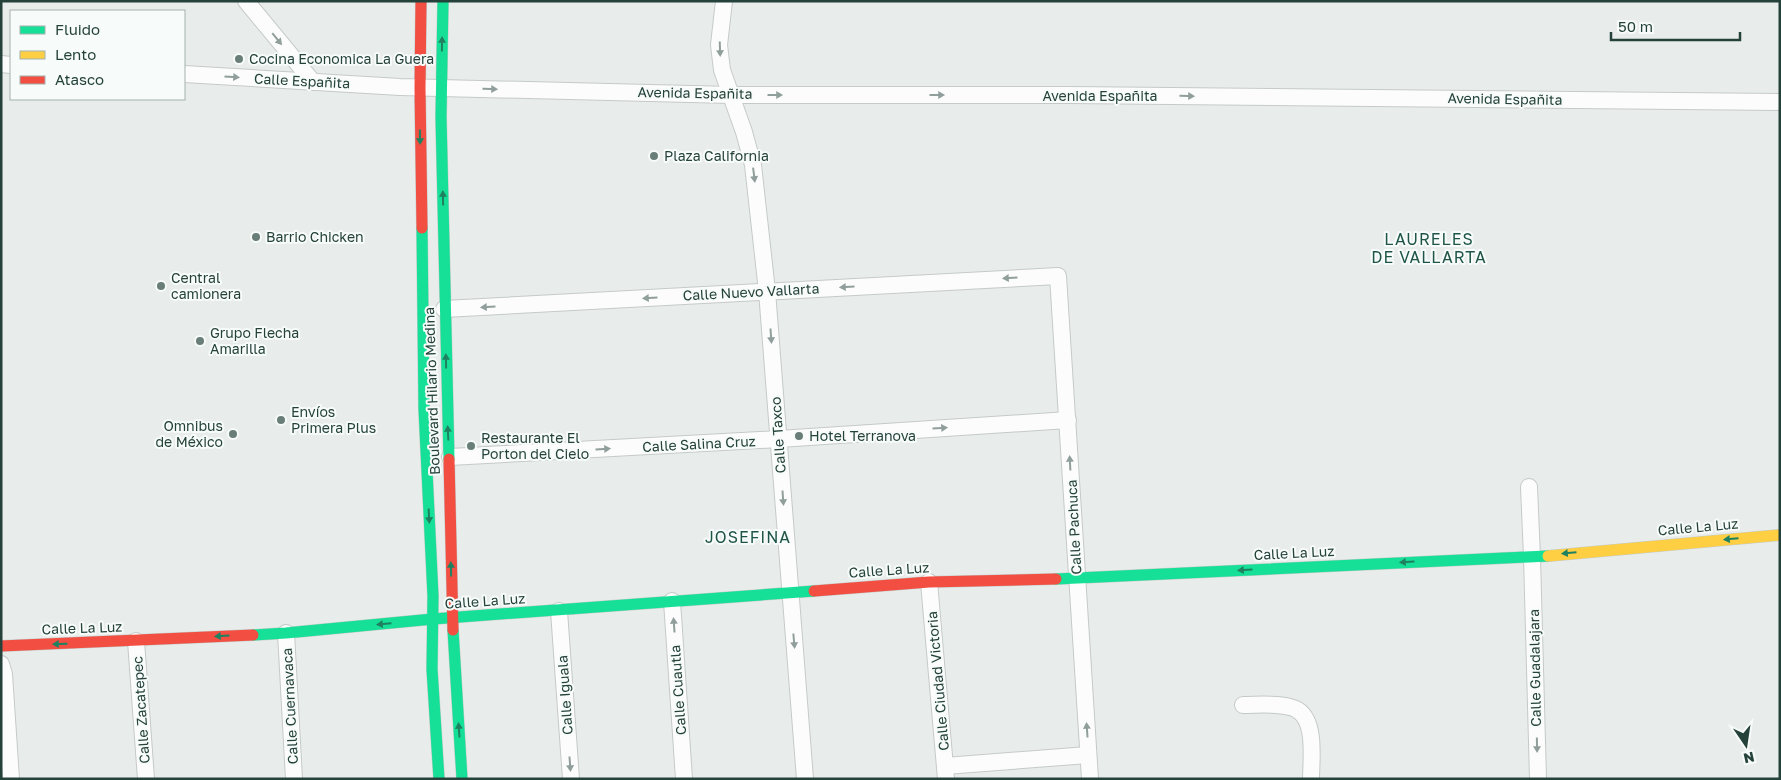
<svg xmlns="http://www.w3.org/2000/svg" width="1781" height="780" font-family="'Golos Text',sans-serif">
<rect width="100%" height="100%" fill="#e8edeb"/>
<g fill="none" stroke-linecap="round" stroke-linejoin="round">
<defs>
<g id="street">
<polyline points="246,1 313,82"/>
<polyline points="724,1 719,45 722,70 744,132 753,165 767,291 805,779"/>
<polyline points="1,64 11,65"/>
<polyline points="184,74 400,87 731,95 1070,95 1780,102"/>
<polyline points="444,309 1058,276 1090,779"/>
<polyline points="450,457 779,439 1068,420"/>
<polyline points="1529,487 1532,557 1538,779"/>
<polyline points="929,582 946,779"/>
<polyline points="672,601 684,779"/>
<polyline points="559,611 571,779"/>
<polyline points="286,633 294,779"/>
<polyline points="136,641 146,779"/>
<polyline points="1,664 4,674 11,779"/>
<path d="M 1243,705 C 1258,705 1275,703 1290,707 C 1318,713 1311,758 1311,779"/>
<polyline points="945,766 1088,755"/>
</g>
<g id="fast">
<polyline points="443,1 441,117 449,459"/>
<polyline points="422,228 424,409 433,596 432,669 439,779"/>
<polyline points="1056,579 1548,556"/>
<polyline points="453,630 462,779"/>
<polyline points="253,635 286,633 433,619 814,591"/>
</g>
<polyline id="slow" points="1548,556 1780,535"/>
<g id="jam">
<polyline points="421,1 420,88 422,228"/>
<polyline points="449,459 453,630"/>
<polyline points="814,591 929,582 1056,579"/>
<polyline points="1,646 253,635"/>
</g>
</defs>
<use href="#street" stroke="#c5cac8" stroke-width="18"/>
<use href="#fast" stroke="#c3cbc8" stroke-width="12"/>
<use href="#slow" stroke="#c3cbc8" stroke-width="12"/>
<use href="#jam" stroke="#c3cbc8" stroke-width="12"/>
<use href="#street" stroke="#fcfcfc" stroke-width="16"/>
<use href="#fast" stroke="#16e098" stroke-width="11"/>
<use href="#slow" stroke="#ffcf43" stroke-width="11"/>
<use href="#jam" stroke="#f24e42" stroke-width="11"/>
</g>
<defs><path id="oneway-solid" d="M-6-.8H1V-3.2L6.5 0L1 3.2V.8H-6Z" transform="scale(1.25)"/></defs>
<g fill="#909f9b">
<use href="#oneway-solid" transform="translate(277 39) rotate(51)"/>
<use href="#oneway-solid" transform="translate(720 49) rotate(88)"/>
<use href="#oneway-solid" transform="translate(232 77) rotate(4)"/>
<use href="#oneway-solid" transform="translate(490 89) rotate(1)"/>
<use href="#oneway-solid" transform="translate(775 95)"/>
<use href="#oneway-solid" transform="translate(937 95)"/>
<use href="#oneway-solid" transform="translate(1187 96) rotate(1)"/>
<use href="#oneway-solid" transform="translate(754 175) rotate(83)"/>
<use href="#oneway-solid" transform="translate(1010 278) rotate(177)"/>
<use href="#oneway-solid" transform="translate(847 287) rotate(177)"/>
<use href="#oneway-solid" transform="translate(650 298) rotate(177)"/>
<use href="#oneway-solid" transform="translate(488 307) rotate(177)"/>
<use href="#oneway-solid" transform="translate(771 336) rotate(86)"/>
<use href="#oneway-solid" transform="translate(940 428) rotate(-4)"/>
<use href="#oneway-solid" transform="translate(603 449) rotate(-3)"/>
<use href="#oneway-solid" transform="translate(1070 463) rotate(-93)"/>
<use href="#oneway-solid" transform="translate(783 498) rotate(86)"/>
<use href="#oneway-solid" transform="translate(674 625) rotate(-94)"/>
<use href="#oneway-solid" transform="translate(794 641) rotate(85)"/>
<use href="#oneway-solid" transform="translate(1087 730) rotate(-94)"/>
<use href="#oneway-solid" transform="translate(1537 745) rotate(89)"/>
<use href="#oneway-solid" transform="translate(570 764) rotate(86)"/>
</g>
<g fill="#1e8160">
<use href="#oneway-solid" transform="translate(442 44) rotate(-89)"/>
<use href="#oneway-solid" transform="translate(420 137) rotate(89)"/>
<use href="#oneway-solid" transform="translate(443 198) rotate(-91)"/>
<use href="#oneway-solid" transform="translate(446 361) rotate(-91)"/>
<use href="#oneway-solid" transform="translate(448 433) rotate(-93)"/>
<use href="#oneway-solid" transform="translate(429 516) rotate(87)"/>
<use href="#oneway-solid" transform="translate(1731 539) rotate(175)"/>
<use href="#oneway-solid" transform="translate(1569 553) rotate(175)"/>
<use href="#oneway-solid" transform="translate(1407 562) rotate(177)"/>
<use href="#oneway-solid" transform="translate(451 569) rotate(-91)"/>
<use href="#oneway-solid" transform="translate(1245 570) rotate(177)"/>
<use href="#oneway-solid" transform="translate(384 624) rotate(175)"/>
<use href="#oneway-solid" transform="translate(222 636) rotate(177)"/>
<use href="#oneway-solid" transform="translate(60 644) rotate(178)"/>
<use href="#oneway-solid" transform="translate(459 730) rotate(-94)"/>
</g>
<g fill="#697e78" stroke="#f7fbf9" stroke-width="2">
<circle cx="239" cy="59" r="5"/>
<circle cx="654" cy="156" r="5"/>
<circle cx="256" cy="237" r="5"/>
<circle cx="161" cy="286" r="5"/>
<circle cx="200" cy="341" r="5"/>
<circle cx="281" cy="420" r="5"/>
<circle cx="233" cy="434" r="5"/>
<circle cx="799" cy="436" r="5"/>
<circle cx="471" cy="446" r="5"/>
</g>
<g text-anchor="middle" stroke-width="4" stroke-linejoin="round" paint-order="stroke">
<g font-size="14" fill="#24423a" stroke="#f7fbf9" text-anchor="start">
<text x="249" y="64">Cocina Economica La Guera</text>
<text x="664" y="161">Plaza California</text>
<text x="266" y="242">Barrio Chicken</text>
<text x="171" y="283">Central<tspan x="171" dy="16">camionera</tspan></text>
<text x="210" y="338">Grupo Flecha<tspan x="210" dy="16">Amarilla</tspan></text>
<text x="291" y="417">Envíos<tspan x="291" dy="16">Primera Plus</tspan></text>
<text x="223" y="431" text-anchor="end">Omnibus<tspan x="223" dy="16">de México</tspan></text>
<text x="809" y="441">Hotel Terranova</text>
<text x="481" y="443">Restaurante El<tspan x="481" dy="16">Porton del Cielo</tspan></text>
</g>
<g font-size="14" fill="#24423a" stroke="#f7fbf9">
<text transform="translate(302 81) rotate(3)" y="5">Calle Españita</text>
<text transform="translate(695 93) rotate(1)" y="5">Avenida Españita</text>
<text x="1100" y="101">Avenida Españita</text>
<text transform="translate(1505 99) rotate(1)" y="5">Avenida Españita</text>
<text transform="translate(751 292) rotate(-3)" y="5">Calle Nuevo Vallarta</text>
<text transform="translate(432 391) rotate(-92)" y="5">Boulevard Hilario Medina</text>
<text transform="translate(778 435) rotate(-94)" y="5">Calle Taxco</text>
<text transform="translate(699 444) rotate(-3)" y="5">Calle Salina Cruz</text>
<text transform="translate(1074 527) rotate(-93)" y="5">Calle Pachuca</text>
<text transform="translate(1698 527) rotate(-5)" y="5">Calle La Luz</text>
<text transform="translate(1294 553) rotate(-3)" y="5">Calle La Luz</text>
<text transform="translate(889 570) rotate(-4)" y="5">Calle La Luz</text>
<text transform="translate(485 601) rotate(-4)" y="5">Calle La Luz</text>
<text transform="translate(82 628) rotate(-2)" y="5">Calle La Luz</text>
<text transform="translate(1535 668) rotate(-91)" y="5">Calle Guadalajara</text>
<text transform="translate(938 681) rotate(-95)" y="5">Calle Ciudad Victoria</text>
<text transform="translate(678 690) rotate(-94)" y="5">Calle Cuautla</text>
<text transform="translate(565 695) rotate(-94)" y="5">Calle Iguala</text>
<text transform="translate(290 706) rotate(-93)" y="5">Calle Cuernavaca</text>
<text transform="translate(141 710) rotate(-94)" y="5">Calle Zacatepec</text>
</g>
<g font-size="16" letter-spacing="1" fill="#1f5548" stroke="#f7fbf9">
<text x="1429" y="245">LAURELES<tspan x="1429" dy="18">DE VALLARTA</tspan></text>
<text x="748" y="543">JOSEFINA</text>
</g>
</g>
<rect width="1781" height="780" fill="none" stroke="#24423a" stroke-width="5"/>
<rect x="10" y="10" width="175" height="90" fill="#f7fbf9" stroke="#a3b1ad"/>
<rect x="20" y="26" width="25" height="8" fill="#16e098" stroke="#a3b1ad"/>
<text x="55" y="35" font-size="15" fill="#24423a">Fluido</text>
<rect x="20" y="51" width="25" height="8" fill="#ffcf43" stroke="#a3b1ad"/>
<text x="55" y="60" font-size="15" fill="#24423a">Lento</text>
<rect x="20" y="76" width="25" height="8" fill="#f24e42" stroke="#a3b1ad"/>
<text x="55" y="85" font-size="15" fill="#24423a">Atasco</text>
<g transform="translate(1746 745) rotate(167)" stroke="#f7fbf9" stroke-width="4" paint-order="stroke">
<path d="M0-4L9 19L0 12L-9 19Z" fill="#24423a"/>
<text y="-8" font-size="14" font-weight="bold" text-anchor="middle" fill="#24423a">N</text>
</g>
<path d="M1611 32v8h129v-8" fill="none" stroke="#24423a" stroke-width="2.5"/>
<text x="1618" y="32" font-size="15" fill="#24423a" stroke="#f7fbf9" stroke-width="4" paint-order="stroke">50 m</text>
</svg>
